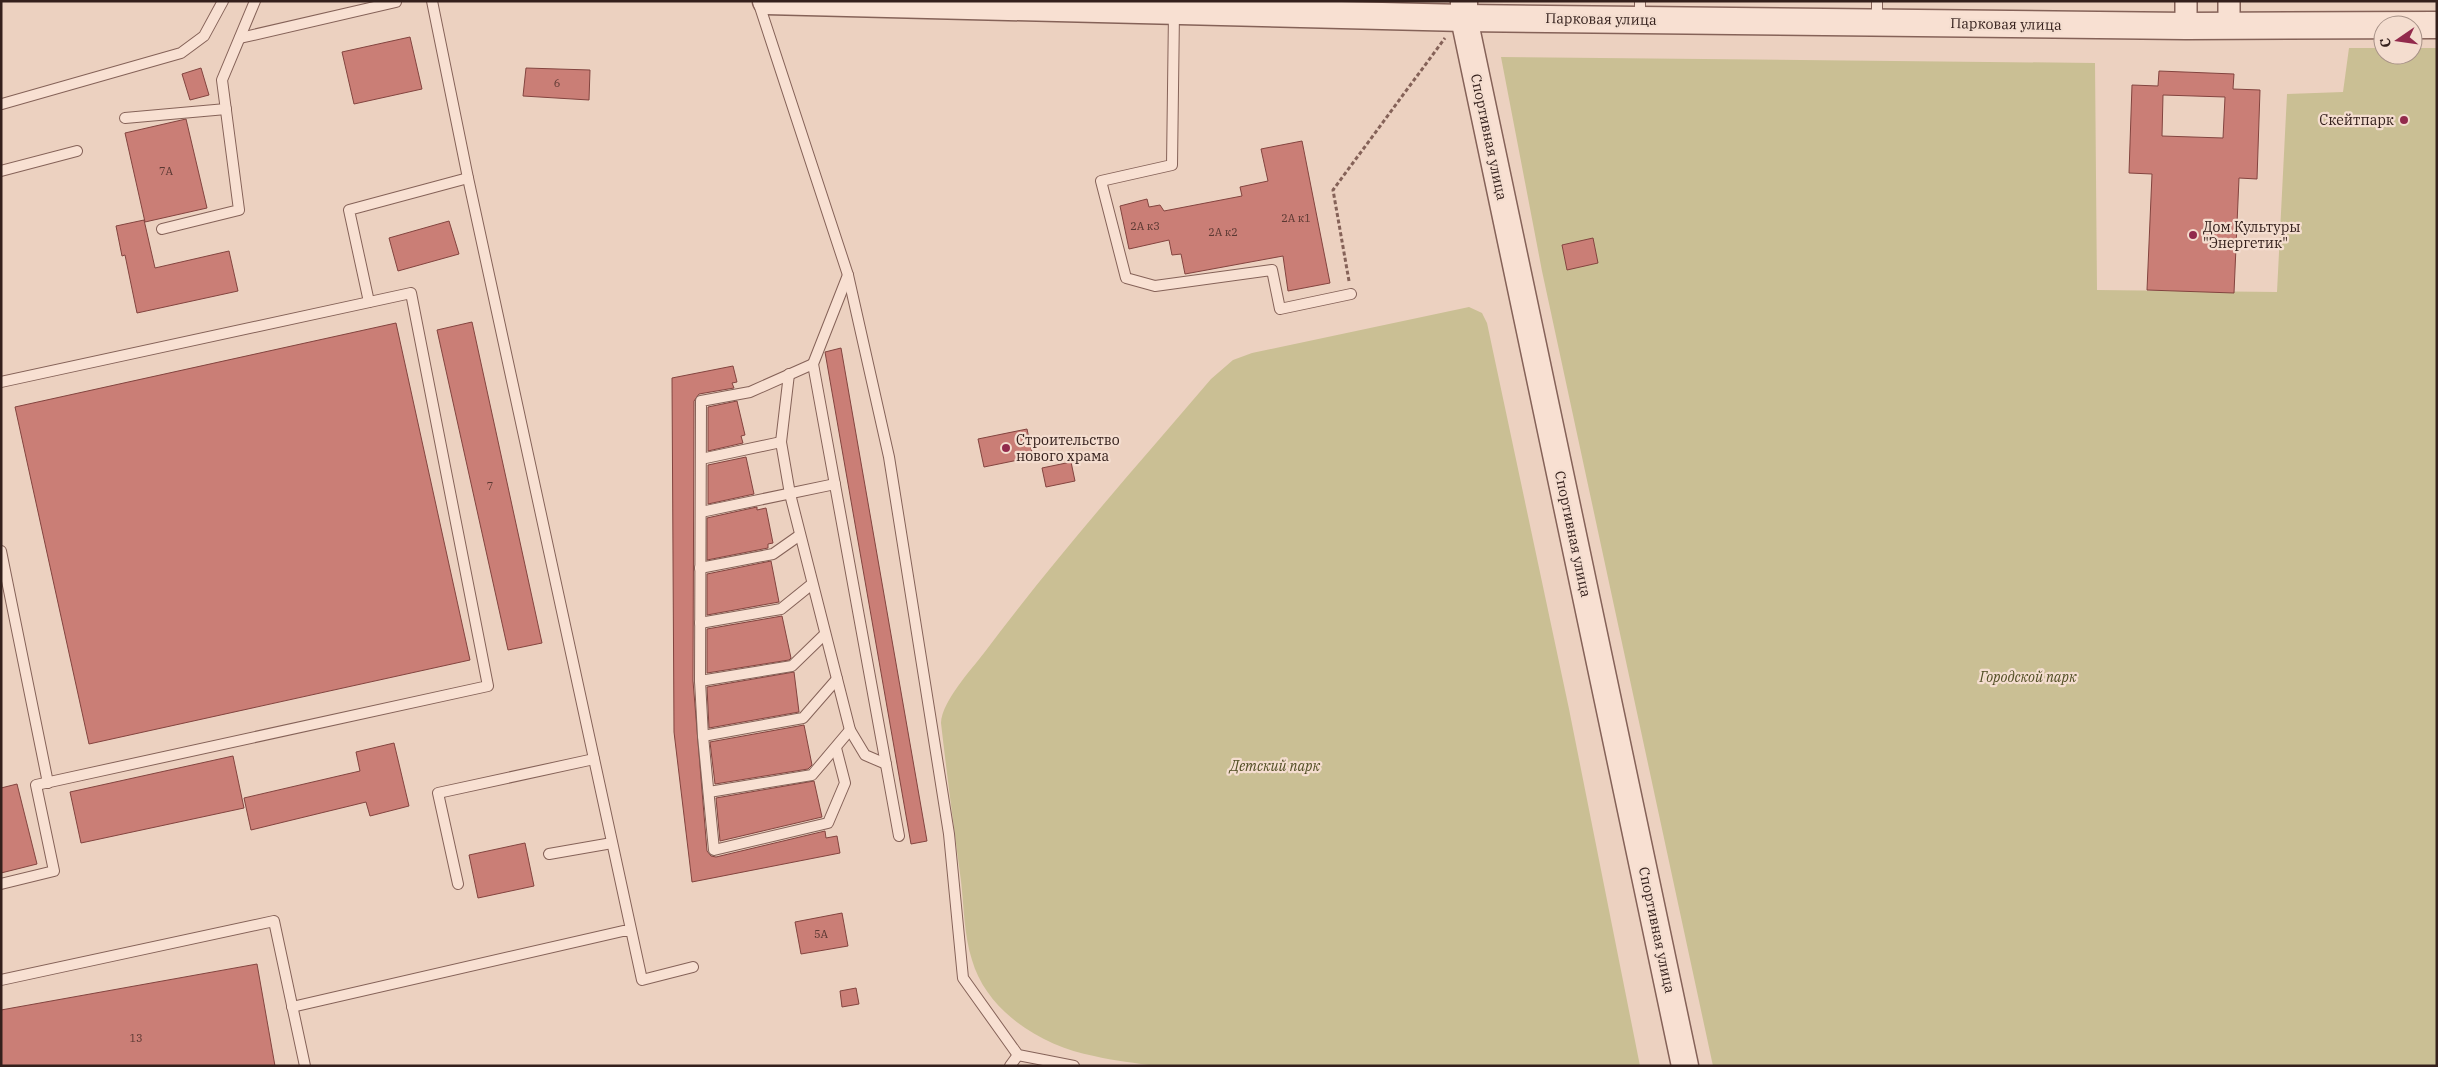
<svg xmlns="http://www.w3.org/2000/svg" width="2438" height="1067" font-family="'IBM Plex Serif',serif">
<rect width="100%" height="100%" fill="#ecd1c0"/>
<g fill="#cabf94">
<polygon points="2349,48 2383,48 2383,55 2413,55 2413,48 2437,48 2437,1066 1713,1066 1542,271 1501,57 2095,63 2097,290 2277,292 2287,94 2343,92"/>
<path d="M 1469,307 L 1482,313 L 1487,323 L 1569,709 L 1640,1066 L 1157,1066 C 1136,1063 1114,1061 1094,1056 C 1042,1046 987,1012 972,960 C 964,935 964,907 961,881 C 954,828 947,776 941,723 C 942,701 971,670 984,653 C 1055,558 1134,469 1211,379 L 1233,360 L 1252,353 Z"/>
</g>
<g fill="#ca7e76" stroke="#83443f" fill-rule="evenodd">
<polygon points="410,37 422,89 354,104 342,52"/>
<polygon points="201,68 209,95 190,100 182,74"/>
<polygon points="526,68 590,70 589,100 523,96"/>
<path d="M 2159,71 L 2234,74 L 2233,89 L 2260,90 L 2257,179 L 2239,178 L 2234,293 L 2147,290 L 2152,174 L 2129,173 L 2132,85 L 2158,86 ZM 2163,95 L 2225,97 L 2223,138 L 2162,136 Z"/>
<polygon points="186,119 207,208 145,222 125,133"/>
<polygon points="1302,141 1330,283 1288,291 1283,256 1185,274 1181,254 1172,255 1169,240 1129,249 1120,206 1147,199 1149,207 1160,205 1164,211 1242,196 1240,187 1268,181 1261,149"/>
<polygon points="144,220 155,268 229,251 238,291 137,313 125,255 122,256 116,226"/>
<polygon points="449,221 459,254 398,271 389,238"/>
<polygon points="1593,238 1598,263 1567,270 1562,245"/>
<polygon points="472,322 542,643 508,650 437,330"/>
<polygon points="396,323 470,660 89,744 15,407"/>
<polygon points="841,348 927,841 911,844 825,352"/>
<polygon points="733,366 737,382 732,383 734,388 699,394 694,401 693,681 707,851 711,856 716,857 825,831 826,838 837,836 840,853 692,882 674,732 672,378"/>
<polygon points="737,401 745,435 741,436 743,443 708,451 708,407"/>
<polygon points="1027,429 1033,457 984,467 978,439"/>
<polygon points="746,457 754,494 708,504 708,465"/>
<polygon points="1071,462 1075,481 1046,487 1042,468"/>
<polygon points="757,507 757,510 766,508 773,543 768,544 768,548 707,560 707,518"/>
<polygon points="771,561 779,602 707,615 707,574"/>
<polygon points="782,616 791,658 789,660 707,673 707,629"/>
<polygon points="794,672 799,712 709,728 707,687"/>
<polygon points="804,725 812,765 808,769 715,784 710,742"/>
<polygon points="394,743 409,806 370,816 366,802 251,830 244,798 360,771 356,752"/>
<polygon points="233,756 244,808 81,843 70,792"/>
<polygon points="814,781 822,817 720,841 716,798"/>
<polygon points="17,784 37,864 1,873 1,788"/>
<polygon points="525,843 534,886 478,898 469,855"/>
<polygon points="842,913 848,946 801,954 795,922"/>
<polygon points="257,964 275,1066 1,1066 1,1010"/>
<polygon points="856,988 859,1004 842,1007 840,991"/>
</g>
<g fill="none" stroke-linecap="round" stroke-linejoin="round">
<defs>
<g id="service">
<polyline points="432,1 468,178 642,980 693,967"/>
<polyline points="758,1 848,275 889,457 949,834 963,978 1018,1055 1074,1066"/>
<polyline points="1174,12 1172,165 1101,181 1126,278 1155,286 1272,270 1280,309 1351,294"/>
<polyline points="1640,19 1640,1"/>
<polyline points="1877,22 1877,1"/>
<polyline points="240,38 396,2"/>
<polyline points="2,104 181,53 204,36 223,1"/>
<polyline points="125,118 226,109"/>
<polyline points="1,171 77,151"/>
<polyline points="162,229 239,210 222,80 255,1"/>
<polyline points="848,275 813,364 899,836"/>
<polyline points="369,302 349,210 468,178"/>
<polyline points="813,364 750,392 701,401 700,681 703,736 714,850 828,823 845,783 836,748"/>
<polyline points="789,374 781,442 790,494 850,730 865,755 886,764"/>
<polyline points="1,382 411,293 488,686 36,785 54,871 1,884"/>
<polyline points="701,459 781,442"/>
<polyline points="701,512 835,484"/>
<polyline points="1,551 48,783"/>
<polyline points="700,568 773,554 800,535"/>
<polyline points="700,623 781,609 812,584"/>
<polyline points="700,681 792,666 825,634"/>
<polyline points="703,736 803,718 837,679"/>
<polyline points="709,792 812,775 850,730"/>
<polyline points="549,854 612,843"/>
<polyline points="458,884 438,793 594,759"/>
<polyline points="1,980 274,921 305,1066"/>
<polyline points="292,1007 623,931 631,931"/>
<polyline points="1010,1066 1018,1055"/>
</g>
<g id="minor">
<polyline points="2186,1 2186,26"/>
<polyline points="2229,1 2229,25"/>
</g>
<g id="tertiary">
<polyline points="766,1 1464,18 2186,26 2437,25"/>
<polyline points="1464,1 1464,18 1685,1066"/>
</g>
</defs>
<use href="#service" stroke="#856258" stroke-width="12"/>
<use href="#minor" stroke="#856258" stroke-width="24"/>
<use href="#tertiary" stroke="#856258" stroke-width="29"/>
<polyline stroke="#856258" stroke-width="3" stroke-dasharray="4 2.5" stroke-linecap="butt" points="1349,281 1333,190 1445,38"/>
<use href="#service" stroke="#f8e0d2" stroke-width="10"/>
<use href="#minor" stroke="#f8e0d2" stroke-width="21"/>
<use href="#tertiary" stroke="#f8e0d2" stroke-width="26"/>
</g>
<g fill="#922a4c" stroke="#f4ddcf" stroke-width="2">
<circle cx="2404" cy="120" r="5"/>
<circle cx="2193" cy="235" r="5"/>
<circle cx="1006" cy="448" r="5"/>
</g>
<g text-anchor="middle" stroke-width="4.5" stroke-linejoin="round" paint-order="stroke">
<g font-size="11" fill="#5a3832">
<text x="557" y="87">6</text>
<text x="166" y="175">7А</text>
<text x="1296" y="222">2А к1</text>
<text x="1145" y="230">2А к3</text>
<text x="1223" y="236">2А к2</text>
<text x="490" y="490">7</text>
<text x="821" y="938">5А</text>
<text x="136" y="1042">13</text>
</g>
<g font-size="14" fill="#34201c" stroke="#f4ddcf">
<text transform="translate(1601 19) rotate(1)" y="5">Парковая улица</text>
<text transform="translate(2006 24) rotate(1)" y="5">Парковая улица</text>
<text transform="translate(1489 137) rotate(78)" y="5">Спортивная улица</text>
<text transform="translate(1573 534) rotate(78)" y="5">Спортивная улица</text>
<text transform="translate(1657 930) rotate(78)" y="5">Спортивная улица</text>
</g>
<g font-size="14" fill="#34201c" stroke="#f4ddcf" text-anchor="start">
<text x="2394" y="125" text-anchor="end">Скейтпарк</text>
<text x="2203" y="232">Дом Культуры<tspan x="2203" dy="16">"Энергетик"</tspan></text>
<text x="1016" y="445">Строительство<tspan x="1016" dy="16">нового храма</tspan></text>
</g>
<g font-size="14" font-style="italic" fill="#504d23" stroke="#f4ddcf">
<text x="2028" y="682">Городской парк</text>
<text x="1275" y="771">Детский парк</text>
</g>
</g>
<rect width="2438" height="1067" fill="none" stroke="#34201c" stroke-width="5"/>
<g transform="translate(2398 40) rotate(257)"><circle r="24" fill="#f4ddcf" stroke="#a79187"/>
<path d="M0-4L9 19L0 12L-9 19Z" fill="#922a4c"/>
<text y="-8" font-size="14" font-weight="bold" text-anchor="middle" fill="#34201c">С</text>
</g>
</svg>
